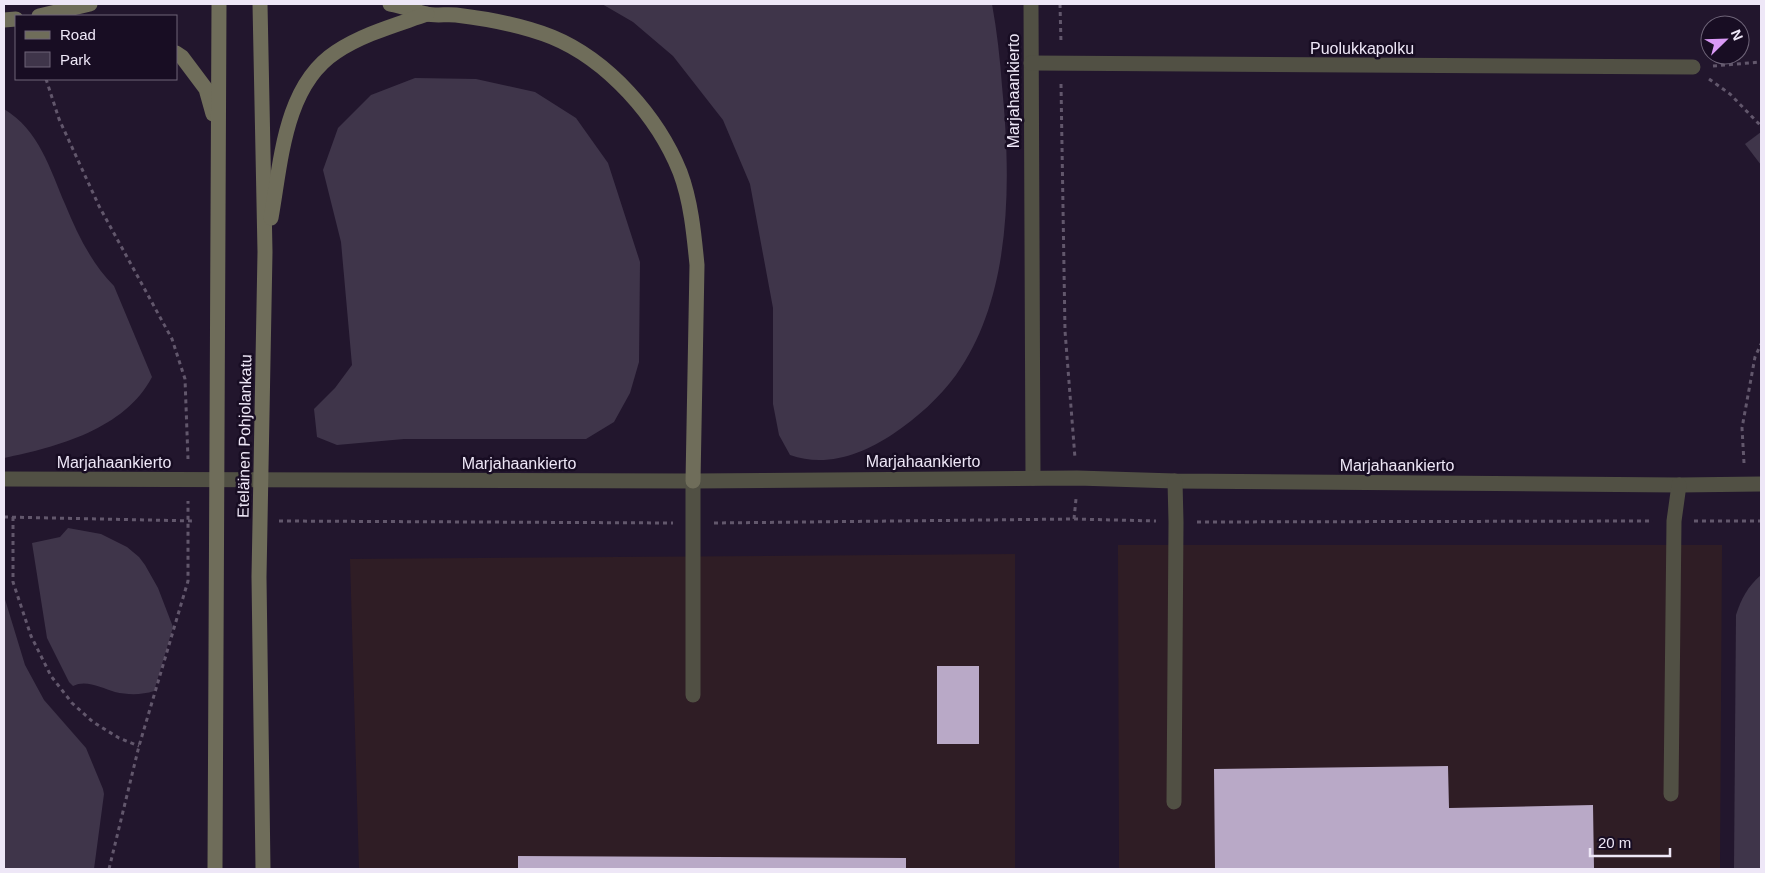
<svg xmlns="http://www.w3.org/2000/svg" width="1765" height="873" font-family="Helvetica,sans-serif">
<rect width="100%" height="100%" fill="#22162d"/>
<g fill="#2f1d25">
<polygon points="1118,545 1722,545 1720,869 1119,869"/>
<polygon points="1015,554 1015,869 359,869 350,559"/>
</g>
<g fill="#3f354a">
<path d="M 602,4 L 992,4 C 997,31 1000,59 1002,86 C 1011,179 1013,295 956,375 C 939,398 917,418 893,434 C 863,454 826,468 790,455 L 779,435 L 773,404 L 773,308 L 750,184 L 723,120 L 673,56 L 633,22 Z"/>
<polygon points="415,78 476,79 535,92 576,118 608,163 640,262 639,362 630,393 614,422 586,439 404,439 337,445 317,437 314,409 335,388 352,365 341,242 323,170 338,128 371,95"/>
<path d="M 4,109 C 39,130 50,169 65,204 C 77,233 91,263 114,286 L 152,377 C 125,429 57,447 4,458 Z"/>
<polygon points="1761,132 1761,165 1745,144"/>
<path d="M 68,528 L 101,534 L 127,547 L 139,557 L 145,565 L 158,588 L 173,627 L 154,691 C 142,695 128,695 115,692 C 102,688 86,679 73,686 L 69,682 L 47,638 L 32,543 L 60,537 Z"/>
<path d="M 1761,575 L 1761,869 L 1734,869 L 1736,615 C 1741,599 1748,586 1761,575 Z"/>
<polygon points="4,596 25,665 44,700 86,748 103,789 104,794 94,869 4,869"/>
</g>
<g fill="#b9a9c7">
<rect x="937" y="666" width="42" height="78"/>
<polygon points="1448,766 1449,808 1593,805 1594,869 1215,869 1214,769"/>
<polygon points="518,856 906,858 906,869 518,869"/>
</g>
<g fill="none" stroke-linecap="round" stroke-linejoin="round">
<g stroke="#62576c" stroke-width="3" stroke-dasharray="4 4" stroke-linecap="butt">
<polyline points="1060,4 1061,43"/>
<polyline points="1713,66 1761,62"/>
<polyline points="46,79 59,119 99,206 172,339 185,379 188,459"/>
<polyline points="1709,79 1730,94 1761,126"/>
<polyline points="1061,84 1065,331 1075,458"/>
<polyline points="1744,463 1742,428 1755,357 1761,344"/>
<polyline points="4,517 196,521"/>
<polyline points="13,517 13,582 31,636 51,676 72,703 93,722 119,738 139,746"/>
<polyline points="1074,519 1076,499"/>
<polyline points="279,521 673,523"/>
<polyline points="1694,521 1761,521"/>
<polyline points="1197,522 1653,521"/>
<polyline points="714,523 1074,519 1156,521"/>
<polyline points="109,869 139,746 188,581 188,501"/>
</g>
<g stroke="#515044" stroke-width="15">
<polyline points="1031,4 1033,478"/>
<polyline points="1031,63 1693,67"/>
<polyline points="4,479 693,481 1077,478 1175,481 1679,485 1761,484"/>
<polyline points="693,695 693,481"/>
<polyline points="1671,794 1674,521 1679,485"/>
<polyline points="1174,802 1176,522 1175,481"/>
</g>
<g stroke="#6f6d5a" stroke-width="15">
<polyline points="260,4 265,252 259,577 263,869"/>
<path d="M 390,4 C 403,6 414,11 426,14 C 436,16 447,14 456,15 C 489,19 522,25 552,37 C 608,60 658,117 680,172 C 691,201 694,234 697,265 L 693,481"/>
<polyline points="39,16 90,4"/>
<polyline points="4,20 16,19"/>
<polyline points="176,53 182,57 206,89 213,114"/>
<path d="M 271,218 C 281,163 284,86 336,52 C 363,34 396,25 427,14"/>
<polyline points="215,869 219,4"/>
</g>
</g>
<g text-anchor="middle" stroke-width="5" stroke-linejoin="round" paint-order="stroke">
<g font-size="16" fill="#eee7f7" stroke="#180d23">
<text x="1362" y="54">Puolukkapolku</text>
<text transform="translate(1013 91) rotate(-90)" y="6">Marjahaankierto</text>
<text transform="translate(244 436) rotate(-89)" y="6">Eteläinen Pohjolankatu</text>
<text x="923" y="467">Marjahaankierto</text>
<text x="114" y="468">Marjahaankierto</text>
<text x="519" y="469">Marjahaankierto</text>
<text x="1397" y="471">Marjahaankierto</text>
</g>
</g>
<rect width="1765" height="873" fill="none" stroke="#eee7f7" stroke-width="10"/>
<rect x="15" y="15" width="162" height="65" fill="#180d23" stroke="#6e6478"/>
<rect x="25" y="31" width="25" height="8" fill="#6f6d5a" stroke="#6e6478"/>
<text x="60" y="40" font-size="15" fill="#eee7f7">Road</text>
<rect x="25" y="52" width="25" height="15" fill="#3f354a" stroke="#6e6478"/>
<text x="60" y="65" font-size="15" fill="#eee7f7">Park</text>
<g transform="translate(1725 40) rotate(67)"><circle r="24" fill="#180d23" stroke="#6e6478"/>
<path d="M0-4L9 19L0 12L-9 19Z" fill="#da9af6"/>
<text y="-8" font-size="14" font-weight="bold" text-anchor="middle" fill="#eee7f7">N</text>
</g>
<path d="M1590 848v8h80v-8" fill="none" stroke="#eee7f7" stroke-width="2.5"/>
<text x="1598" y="848" font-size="15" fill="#eee7f7" stroke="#180d23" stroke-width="4" paint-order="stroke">20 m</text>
</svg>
